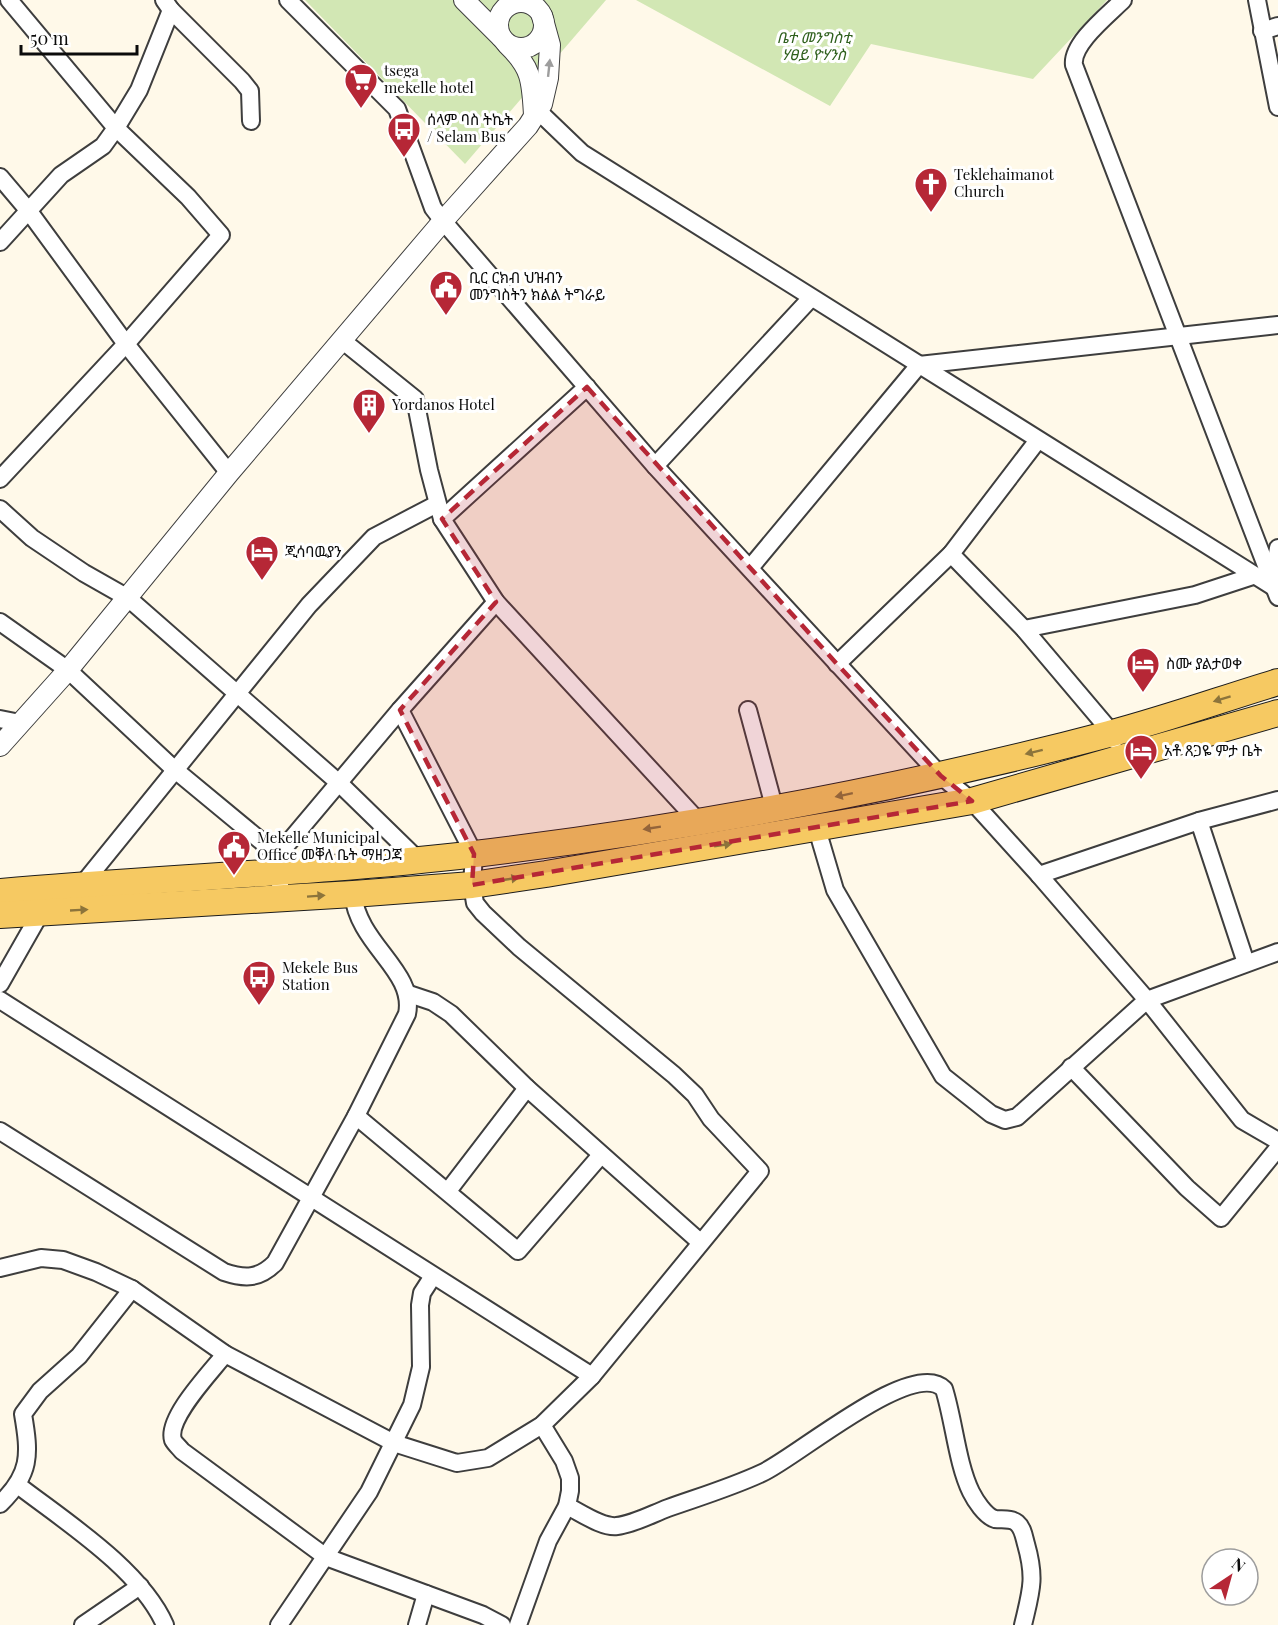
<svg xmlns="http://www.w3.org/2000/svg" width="1278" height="1625" font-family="'Playfair Display','Noto Sans Ethiopic',serif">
<rect width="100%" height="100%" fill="#fff9e9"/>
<g fill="#d2e7b4">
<polygon points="305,0 606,0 465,164"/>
<polygon points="636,0 1107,0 1033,79 871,44 830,106"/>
</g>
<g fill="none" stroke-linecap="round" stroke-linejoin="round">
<defs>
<g id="minor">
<polyline points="164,0 171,10 242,81 250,91 251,121"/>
<polyline points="288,0 397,109 433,208 443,221 655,466 941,776 972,801 1039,875 1147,1000 1242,1120 1278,1141"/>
<path d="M 1123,0 C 1108,15 1071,44 1074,65 L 1278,597"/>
<polyline points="1257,0 1278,107"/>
<polyline points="1262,31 1278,26"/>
<polyline points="533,106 582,153 1272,586 1278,548"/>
<polyline points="0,177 28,210 126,344 229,473"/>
<polyline points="0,242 61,175 103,146 116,128 139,90 171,10"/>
<polyline points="343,341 415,399 429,470 442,519 496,602 698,821"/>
<polyline points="655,466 811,298"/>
<polyline points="0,479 126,344 221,235 188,197 116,128 9,0"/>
<polyline points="0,509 32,538 84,573 128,598 339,783 418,860"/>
<polyline points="442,519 587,387"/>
<polyline points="951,554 1024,629 1112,733 1114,740"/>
<polyline points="750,568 919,365 1278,325"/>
<polyline points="0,622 68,670 174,769 278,855 281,899"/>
<polyline points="1024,629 1195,595 1253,576"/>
<polyline points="837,664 951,554 1038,440"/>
<polyline points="748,710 775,810"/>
<polyline points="0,719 20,723"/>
<polyline points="1199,821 1246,963"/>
<polyline points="817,829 835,890 943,1076 991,1114 1005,1120 1017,1117 1147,1000 1278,952"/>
<polyline points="278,855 400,710 496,602"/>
<polyline points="1039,875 1199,821 1278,800"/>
<polyline points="82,885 309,605 374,537 437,504"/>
<polyline points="0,984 41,912"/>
<polyline points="409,994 433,1002 451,1014 527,1088 700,1242"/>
<polyline points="0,1000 592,1376"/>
<polyline points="1071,1067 1187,1188 1221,1218 1278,1148"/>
<polyline points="356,1116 518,1251 601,1155"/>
<path d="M 0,1131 L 224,1272 C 245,1279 259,1279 275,1263 L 356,1116 L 407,1014 C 416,971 358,945 353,894"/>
<polyline points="448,1191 527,1088"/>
<polyline points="0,1268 41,1258 63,1260 96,1272 132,1289 225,1354 394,1443 457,1463 488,1458 542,1425 592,1376 760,1171 711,1119 695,1095 674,1075 519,947 483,913 475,903 472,885 474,854 400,710"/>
<path d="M 225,1354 C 212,1371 166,1418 173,1440 C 175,1444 180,1448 182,1451 L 326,1557 L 483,1615 L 502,1625"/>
<path d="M 19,1486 C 66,1522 141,1570 165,1625"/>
<path d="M 0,1504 C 31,1474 30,1455 23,1414 L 40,1391 L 79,1356 L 132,1289"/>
<path d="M 567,1506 C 580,1512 602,1528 617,1526 C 634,1524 652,1514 668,1508 C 699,1497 732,1487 762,1473 C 796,1458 913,1357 944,1389 C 954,1421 957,1463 971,1492 C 975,1500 985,1516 995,1519 C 1002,1520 1011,1518 1017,1523 C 1023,1528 1024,1537 1026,1544 C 1036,1579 1031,1591 1023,1625"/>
<polyline points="83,1625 140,1586"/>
<polyline points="279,1625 369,1492 412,1405 421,1367 420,1305 422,1293 433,1276"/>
<polyline points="417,1625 426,1594"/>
<polyline points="518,1625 548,1541 567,1506 570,1491 570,1478 564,1461 542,1425"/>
</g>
<g id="tertiary">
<polyline points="464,0 501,37"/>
<circle cx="521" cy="25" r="23"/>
<path d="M 507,44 C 532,68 532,81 534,115"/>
<polyline points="0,746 68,670 229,473 443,221 528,126 542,104 548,78 550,45 542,16"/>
</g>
<g id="primary">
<path d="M 0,892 C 158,878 317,873 475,854 C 689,828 901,789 1109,734 C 1166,719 1222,699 1278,682"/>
<polyline points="0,915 353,894 472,885 546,874 972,801 1278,713"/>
</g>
</defs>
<use href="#minor" stroke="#3e3e3e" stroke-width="20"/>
<use href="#tertiary" stroke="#3e3e3e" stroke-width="22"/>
<use href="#primary" stroke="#1c1c1c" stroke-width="28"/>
<use href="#minor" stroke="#fff" stroke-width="16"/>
<use href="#tertiary" stroke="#fff" stroke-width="20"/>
<use href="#primary" stroke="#f6c962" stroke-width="26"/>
</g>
<defs><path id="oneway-solid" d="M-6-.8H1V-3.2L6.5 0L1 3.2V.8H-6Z" transform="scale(1.5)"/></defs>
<use fill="#9d9d9d" href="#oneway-solid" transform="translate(549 68) rotate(-84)"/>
<g fill="#8c743b">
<use href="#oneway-solid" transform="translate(1222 699) rotate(163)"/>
<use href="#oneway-solid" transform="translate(1034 752) rotate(166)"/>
<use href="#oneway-solid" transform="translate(844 795) rotate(168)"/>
<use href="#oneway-solid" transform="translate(652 828) rotate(171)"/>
<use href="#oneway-solid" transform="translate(723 845) rotate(-9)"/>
<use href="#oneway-solid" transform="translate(510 879) rotate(-8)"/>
<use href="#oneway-solid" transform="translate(316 896) rotate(-4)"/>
<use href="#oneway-solid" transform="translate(79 910) rotate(-3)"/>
</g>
<path fill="#b62736" fill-opacity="0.2" stroke="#b62736" stroke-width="4.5" stroke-dasharray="12 8" stroke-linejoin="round" d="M 587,387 L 837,664 L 941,776 L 972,801 L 472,885 L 474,854 L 400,710 L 496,602 L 442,519 Z"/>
<defs>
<symbol id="supermarket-pin" viewBox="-11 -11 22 30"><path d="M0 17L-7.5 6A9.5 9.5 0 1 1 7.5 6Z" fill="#b62736" stroke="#fff"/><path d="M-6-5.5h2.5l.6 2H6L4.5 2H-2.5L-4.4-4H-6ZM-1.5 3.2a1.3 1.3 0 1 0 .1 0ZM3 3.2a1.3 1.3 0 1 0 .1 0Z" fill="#fff"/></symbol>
<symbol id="bus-pin" viewBox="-11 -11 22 30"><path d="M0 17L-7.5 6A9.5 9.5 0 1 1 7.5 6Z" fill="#b62736" stroke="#fff"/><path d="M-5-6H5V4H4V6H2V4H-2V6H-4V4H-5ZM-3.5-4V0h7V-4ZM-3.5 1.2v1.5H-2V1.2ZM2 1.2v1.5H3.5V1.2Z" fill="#fff"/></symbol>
<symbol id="church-pin" viewBox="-11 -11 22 30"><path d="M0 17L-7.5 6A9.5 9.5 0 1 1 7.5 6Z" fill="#b62736" stroke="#fff"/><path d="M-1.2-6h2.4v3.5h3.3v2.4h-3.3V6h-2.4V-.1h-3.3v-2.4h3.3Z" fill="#fff"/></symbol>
<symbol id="civic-pin" viewBox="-11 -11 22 30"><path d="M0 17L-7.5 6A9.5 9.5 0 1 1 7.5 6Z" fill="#b62736" stroke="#fff"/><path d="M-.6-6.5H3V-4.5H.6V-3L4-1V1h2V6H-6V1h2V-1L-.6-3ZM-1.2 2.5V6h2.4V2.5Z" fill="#fff"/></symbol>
<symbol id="building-pin" viewBox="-11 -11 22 30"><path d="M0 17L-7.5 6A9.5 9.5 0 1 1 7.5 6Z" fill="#b62736" stroke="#fff"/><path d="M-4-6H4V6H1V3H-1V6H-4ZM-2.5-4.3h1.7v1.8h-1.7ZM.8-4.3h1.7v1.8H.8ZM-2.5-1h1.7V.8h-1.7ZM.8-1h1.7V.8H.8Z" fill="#fff"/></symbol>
<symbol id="hotel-pin" viewBox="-11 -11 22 30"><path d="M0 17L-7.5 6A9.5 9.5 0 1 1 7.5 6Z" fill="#b62736" stroke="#fff"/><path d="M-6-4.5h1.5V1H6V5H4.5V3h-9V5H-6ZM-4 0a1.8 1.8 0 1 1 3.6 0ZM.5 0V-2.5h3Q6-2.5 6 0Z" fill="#fff"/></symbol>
</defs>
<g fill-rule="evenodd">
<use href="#supermarket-pin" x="342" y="61" width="38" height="52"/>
<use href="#bus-pin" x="385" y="110" width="38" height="52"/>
<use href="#church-pin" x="912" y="165" width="38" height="52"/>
<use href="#civic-pin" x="427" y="268" width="38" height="52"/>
<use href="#building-pin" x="350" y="386" width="38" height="52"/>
<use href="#hotel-pin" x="243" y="533" width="38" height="52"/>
<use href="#hotel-pin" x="1124" y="645" width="38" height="52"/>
<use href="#hotel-pin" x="1122" y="732" width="38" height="52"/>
<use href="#civic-pin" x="215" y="828" width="38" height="52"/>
<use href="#bus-pin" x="240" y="958" width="38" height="52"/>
</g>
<g text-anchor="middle" stroke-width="6" stroke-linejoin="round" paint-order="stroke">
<g font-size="15" font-style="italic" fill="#2f601d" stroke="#fff">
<text x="814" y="43">ቤተ መንግስቲ<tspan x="814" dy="17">ሃፀይ ዮሃንስ</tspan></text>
</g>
<g font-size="15" fill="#0b0b0b" stroke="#fff" text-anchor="start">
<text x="384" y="76">tsega<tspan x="384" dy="17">mekelle hotel</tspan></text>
<text x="427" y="125">ሰላም ባስ ትኬት<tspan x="427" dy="17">/ Selam Bus</tspan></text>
<text x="954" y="180">Teklehaimanot<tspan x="954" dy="17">Church</tspan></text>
<text x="469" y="283">ቢር ርክብ ህዝብን<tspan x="469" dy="17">መንግስትን ክልል ትግራይ</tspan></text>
<text x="392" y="410">Yordanos Hotel</text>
<text x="285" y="557">ጂሳባዉያን</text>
<text x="1166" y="669">ስሙ ያልታወቀ</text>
<text x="1164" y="756">አቶ ጸጋዬ ምታ ቤት</text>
<text x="257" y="843">Mekelle Municipal<tspan x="257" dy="17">Office መቐለ ቤት ማዘጋጃ</tspan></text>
<text x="282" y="973">Mekele Bus<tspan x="282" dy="17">Station</tspan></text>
</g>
</g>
<g transform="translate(1230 1577) rotate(36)"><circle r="28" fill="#ffffff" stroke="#9d9d9d" stroke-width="1.5"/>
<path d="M0-4.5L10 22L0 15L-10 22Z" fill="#b62736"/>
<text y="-9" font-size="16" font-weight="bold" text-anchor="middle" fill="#0b0b0b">N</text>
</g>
<path d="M21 45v9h116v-9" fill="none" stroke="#0b0b0b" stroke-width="3"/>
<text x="30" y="45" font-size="18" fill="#0b0b0b" stroke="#ffffff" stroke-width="4.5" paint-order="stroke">50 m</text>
</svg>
